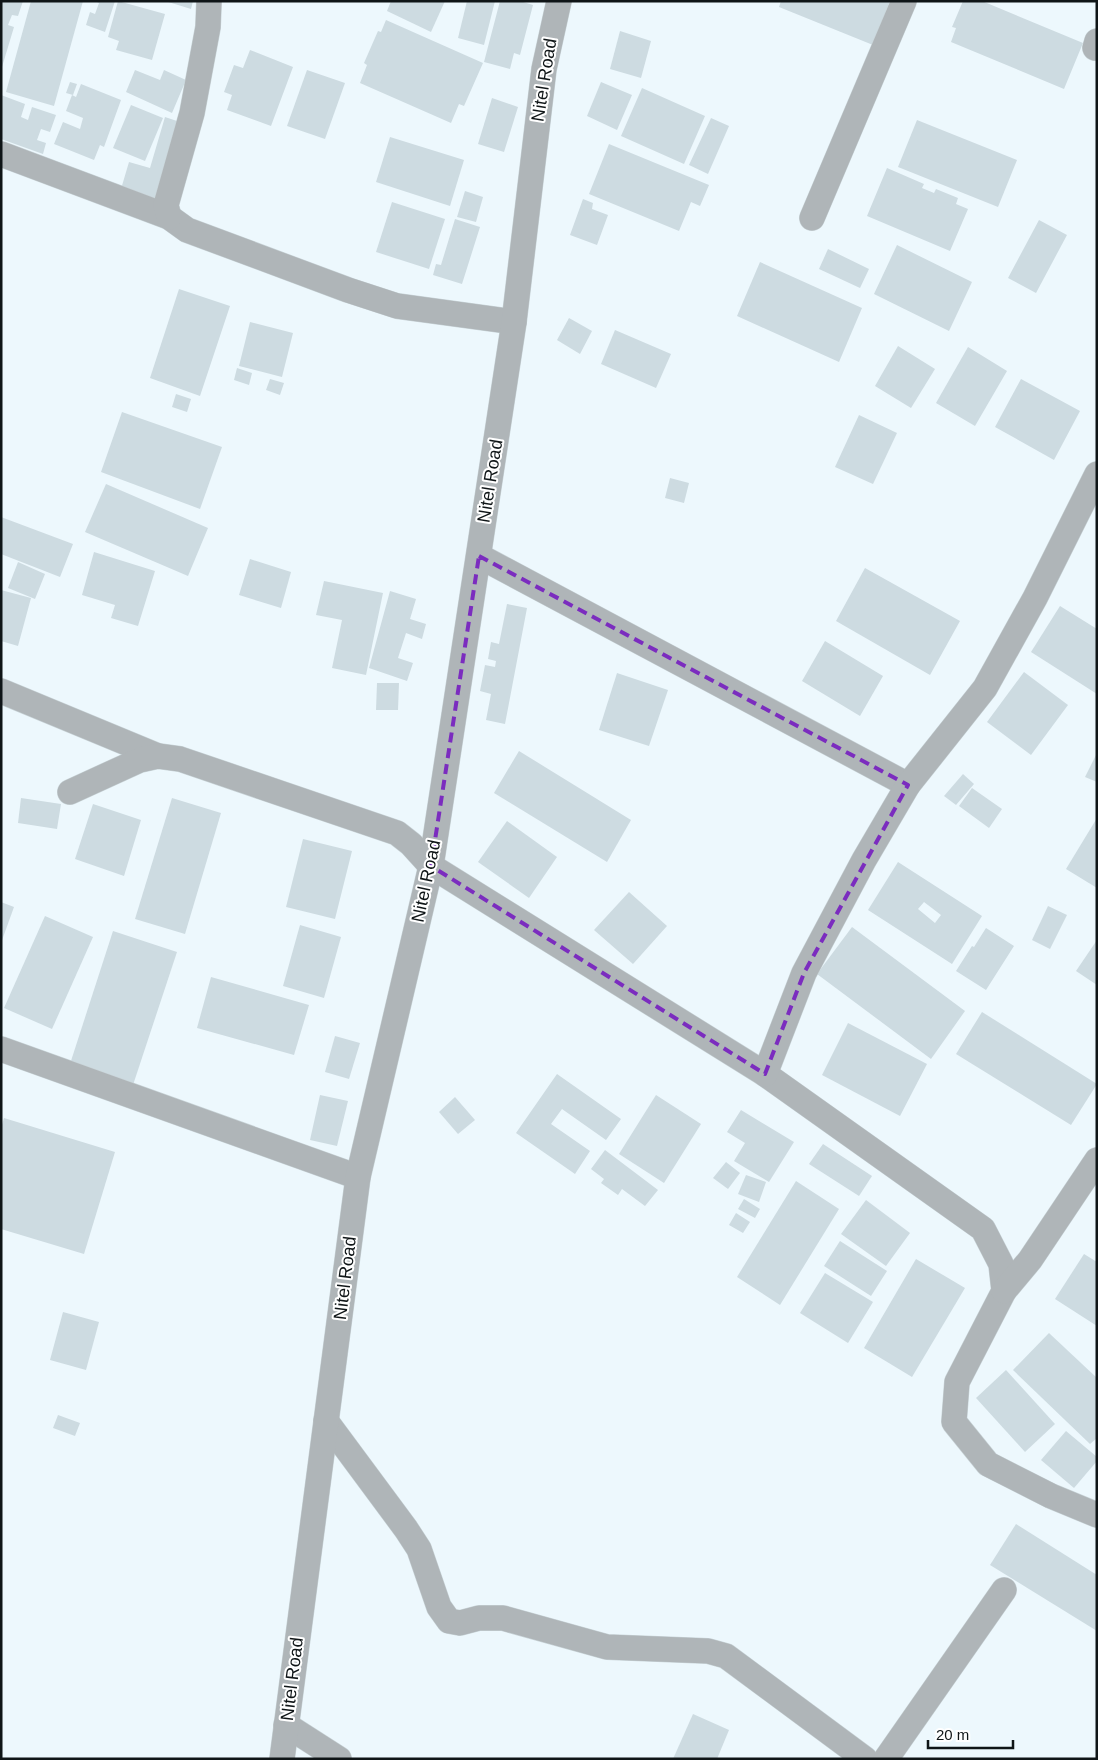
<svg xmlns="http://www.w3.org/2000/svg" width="1098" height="1760" font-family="Arial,sans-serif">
<rect width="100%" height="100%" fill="#edf8fd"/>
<g fill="#cddbe1" fill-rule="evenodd">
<polygon points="1,1 23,1 18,16 12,15 8,25 14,27 2,67"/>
<polygon points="31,1 83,1 54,106 6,92"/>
<polygon points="95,1 115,1 105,32 86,25 90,12 95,14 99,3"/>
<polygon points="118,1 165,14 152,60 116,50 119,41 108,37"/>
<polygon points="165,1 193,1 191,9"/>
<polygon points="391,1 445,1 431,32 387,11"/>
<polygon points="467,1 495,1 484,45 458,38"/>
<polygon points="500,1 520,1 533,5 520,55 514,53 510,69 484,62"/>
<polygon points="781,1 890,1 873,45 779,7"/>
<polygon points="963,1 982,1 1083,43 1064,89 951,42 956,28 952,27"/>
<polygon points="386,20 483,63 464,106 459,104 451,123 360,83 367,65 364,63 378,31 381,32"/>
<polygon points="620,31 651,41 641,78 610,69"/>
<polygon points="250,50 293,67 271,126 227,110 232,95 224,92 234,65 243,68"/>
<polygon points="135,70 160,80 164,70 186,80 172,113 126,92"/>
<polygon points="307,70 345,83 325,139 287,126"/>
<polygon points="70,82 77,84 73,95 66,93"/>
<polygon points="601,82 632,95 617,130 587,116"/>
<polygon points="81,84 121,100 104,147 100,145 94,160 54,144 63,122 80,129 83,118 66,111 72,95 76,97"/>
<polygon points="642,88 705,116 684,164 621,136"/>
<polygon points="1,95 25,104 21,117 28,120 32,107 56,115 50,132 41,129 37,140 46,143 43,154 1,139"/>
<polygon points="492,98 518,107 504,152 478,144"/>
<polygon points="131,105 163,118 145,161 113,148"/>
<polygon points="165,117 183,123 160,201 121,189 129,162 150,168"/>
<polygon points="711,118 729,126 708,174 689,165"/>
<polygon points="917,120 1017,160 998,207 898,167"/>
<polygon points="390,137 464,160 450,206 376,182"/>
<polygon points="609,144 709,185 700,206 691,202 679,231 589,194"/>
<polygon points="887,168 924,184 922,188 934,193 936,189 958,198 956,204 968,209 950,251 867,216"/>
<polygon points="465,191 483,197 476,222 457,217"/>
<polygon points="583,199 593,203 592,209 608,215 597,245 570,235"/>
<polygon points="392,202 445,219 429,269 376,252"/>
<polygon points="455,219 480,227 462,284 433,275 436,264 441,265"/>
<polygon points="1039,220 1067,235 1036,293 1008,278"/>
<polygon points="897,245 972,282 949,331 874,294"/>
<polygon points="828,249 869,269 860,288 819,269"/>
<polygon points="760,262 862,308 839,362 737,316"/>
<polygon points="179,289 230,306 200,396 150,378"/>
<polygon points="569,318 592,331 580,354 557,340"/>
<polygon points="250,322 293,333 282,377 239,366"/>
<polygon points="615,330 671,354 656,388 601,364"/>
<polygon points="898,346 935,369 911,408 875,386"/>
<polygon points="968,347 1007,371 975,426 936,403"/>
<polygon points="237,368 252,373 249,385 234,380"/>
<polygon points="270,379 284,383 280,395 266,390"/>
<polygon points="1021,379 1080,411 1054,460 995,427"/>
<polygon points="176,394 191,399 187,412 172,407"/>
<polygon points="122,412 222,447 200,509 101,472"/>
<polygon points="859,415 897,433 873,484 835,467"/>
<polygon points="670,478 689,483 684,503 665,498"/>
<polygon points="106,484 208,528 188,576 85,532"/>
<polygon points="1,517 73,544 60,577 1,554"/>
<polygon points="94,552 155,571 138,626 111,618 115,605 82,595"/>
<polygon points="250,559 291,572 281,608 239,595"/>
<polygon points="18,562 45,574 35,599 8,588"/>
<polygon points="865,568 960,621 930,675 836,621"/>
<polygon points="324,581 383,593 366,675 332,668 342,620 316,615"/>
<polygon points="1,590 31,598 18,646 1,641"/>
<polygon points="390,591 416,599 410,619 426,624 422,639 406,633 398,658 413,663 407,681 369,668"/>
<polygon points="507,604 527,608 505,724 486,720 491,694 480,691 485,665 495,667 496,661 488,659 491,642 499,644"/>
<polygon points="1060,606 1097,629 1097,694 1031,652"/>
<polygon points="825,641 883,676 860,716 802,681"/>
<polygon points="1024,672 1068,705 1031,755 987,722"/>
<polygon points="617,673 668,690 649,746 599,730"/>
<polygon points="377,683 399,683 398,710 376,710"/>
<polygon points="519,751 631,820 607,862 494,793"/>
<polygon points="1097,753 1097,782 1085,777"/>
<polygon points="963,774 974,784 956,805 944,796"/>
<polygon points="972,788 1002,809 989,828 959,806"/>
<polygon points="21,798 61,804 57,829 18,823"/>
<polygon points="172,798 221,813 185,934 135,919"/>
<polygon points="93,804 141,820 124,876 75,859"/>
<polygon points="1097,818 1097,888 1066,869"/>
<polygon points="507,821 557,857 529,898 478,862"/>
<polygon points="303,839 352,851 335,919 286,907"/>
<path d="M 898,862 L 982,916 L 952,964 L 868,910 ZM 924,902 L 941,915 L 935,923 L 918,909 Z"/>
<polygon points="629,892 667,926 633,964 594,930"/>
<polygon points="1,902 14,907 1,943"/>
<polygon points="1048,906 1067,915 1050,949 1032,940"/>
<polygon points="45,916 93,937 52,1029 4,1008"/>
<polygon points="300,925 341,937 324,998 283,986"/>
<polygon points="852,927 965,1011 931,1059 817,974"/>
<polygon points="986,928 1014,946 986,990 956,971 972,946 974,947"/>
<polygon points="113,931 177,952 133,1085 70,1064"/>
<polygon points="1097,940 1097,985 1076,971"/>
<polygon points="211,977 309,1005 294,1055 197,1028"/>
<polygon points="982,1012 1097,1084 1071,1125 956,1054"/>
<polygon points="848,1023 927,1064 900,1116 822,1075"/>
<polygon points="335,1036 360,1043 349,1079 325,1072"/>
<polygon points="557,1074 621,1119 606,1140 562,1109 551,1124 590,1151 575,1174 516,1133"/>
<polygon points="320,1095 348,1101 337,1146 310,1140"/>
<polygon points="656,1095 701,1124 664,1183 619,1154"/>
<polygon points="455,1097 475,1120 458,1134 439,1112"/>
<polygon points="741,1110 794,1142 769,1182 734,1161 745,1143 727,1132"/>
<polygon points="4,1118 115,1152 84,1254 1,1229 1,1128"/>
<polygon points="823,1144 872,1176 859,1196 809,1164"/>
<polygon points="605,1150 658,1190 645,1206 622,1189 618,1195 601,1183 604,1179 591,1169"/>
<polygon points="726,1162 740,1173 728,1189 713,1178"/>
<polygon points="746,1175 766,1182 759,1202 738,1194"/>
<polygon points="796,1181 839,1209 780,1305 737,1277"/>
<polygon points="744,1199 760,1209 755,1218 738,1209"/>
<polygon points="866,1200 910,1233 886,1266 841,1234"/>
<polygon points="736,1213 750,1222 743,1233 729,1225"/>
<polygon points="840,1241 887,1271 871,1296 824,1266"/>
<polygon points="1084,1254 1097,1262 1097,1326 1055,1299"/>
<polygon points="916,1259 965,1288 912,1377 864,1348"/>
<polygon points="825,1273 873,1302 848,1343 800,1313"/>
<polygon points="63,1312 99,1322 86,1370 50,1360"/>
<polygon points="1049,1333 1097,1378 1097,1438 1090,1444 1013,1370"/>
<polygon points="1006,1370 1055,1424 1025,1452 976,1398"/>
<polygon points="58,1415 80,1423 75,1436 53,1428"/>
<polygon points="1066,1431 1097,1457 1097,1461 1074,1488 1041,1460"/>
<polygon points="1016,1524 1097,1575 1097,1631 990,1565"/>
<polygon points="693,1714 729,1730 717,1759 673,1759"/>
</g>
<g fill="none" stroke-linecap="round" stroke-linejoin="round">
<defs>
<g id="street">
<polyline points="1095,48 1097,41"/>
<polyline points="1,154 169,217 187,230 348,290 397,306 514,322"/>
<polyline points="169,217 166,205 192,113 208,27 209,1"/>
<polyline points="812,218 904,1"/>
<polyline points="479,556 908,785"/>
<polyline points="1,691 158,756"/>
<polyline points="70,792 140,760 158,756 180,759 397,833 411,844 431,866 765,1074 983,1229 1001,1264 1004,1291 957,1382 954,1422 988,1464 1051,1496 1097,1515"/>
<polyline points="1,1049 358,1177"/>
<polyline points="765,1074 804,973 864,860 908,785 985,688 1035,598 1097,474"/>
<polyline points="1004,1291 1030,1260 1097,1160"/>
<polyline points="326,1421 406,1529 419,1549 439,1607 449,1621 460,1623 479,1618 503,1618 607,1647 708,1651 726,1656 865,1759"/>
<polyline points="286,1725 339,1759"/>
<polyline points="282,1759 358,1177 431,866 514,322 544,69 559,1"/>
<polyline points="886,1759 1004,1590"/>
</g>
</defs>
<use href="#street" stroke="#c9d4d8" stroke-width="26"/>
<use href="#street" stroke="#afb5b8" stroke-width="25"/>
</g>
<path fill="none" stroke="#7b2cbf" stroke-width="4" stroke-dasharray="10 6" stroke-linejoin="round" d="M 479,556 L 908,785 L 804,973 L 765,1074 L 431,866 Z"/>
<g text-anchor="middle" stroke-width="4" stroke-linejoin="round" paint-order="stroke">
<g font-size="18" fill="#0f1517" stroke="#fff">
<text transform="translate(544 80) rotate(-81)" y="6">Nitel Road</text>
<text transform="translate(490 481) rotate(-81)" y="6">Nitel Road</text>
<text transform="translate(426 881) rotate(-78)" y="6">Nitel Road</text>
<text transform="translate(345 1278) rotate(-83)" y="6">Nitel Road</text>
<text transform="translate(292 1679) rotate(-83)" y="6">Nitel Road</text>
</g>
</g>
<rect width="1098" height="1760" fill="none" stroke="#0f1517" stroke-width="5"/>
<path d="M928 1740v8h85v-8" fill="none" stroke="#0f1517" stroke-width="2.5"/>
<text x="936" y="1740" font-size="15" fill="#0f1517" stroke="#ffffff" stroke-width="4" paint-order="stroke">20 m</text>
</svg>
